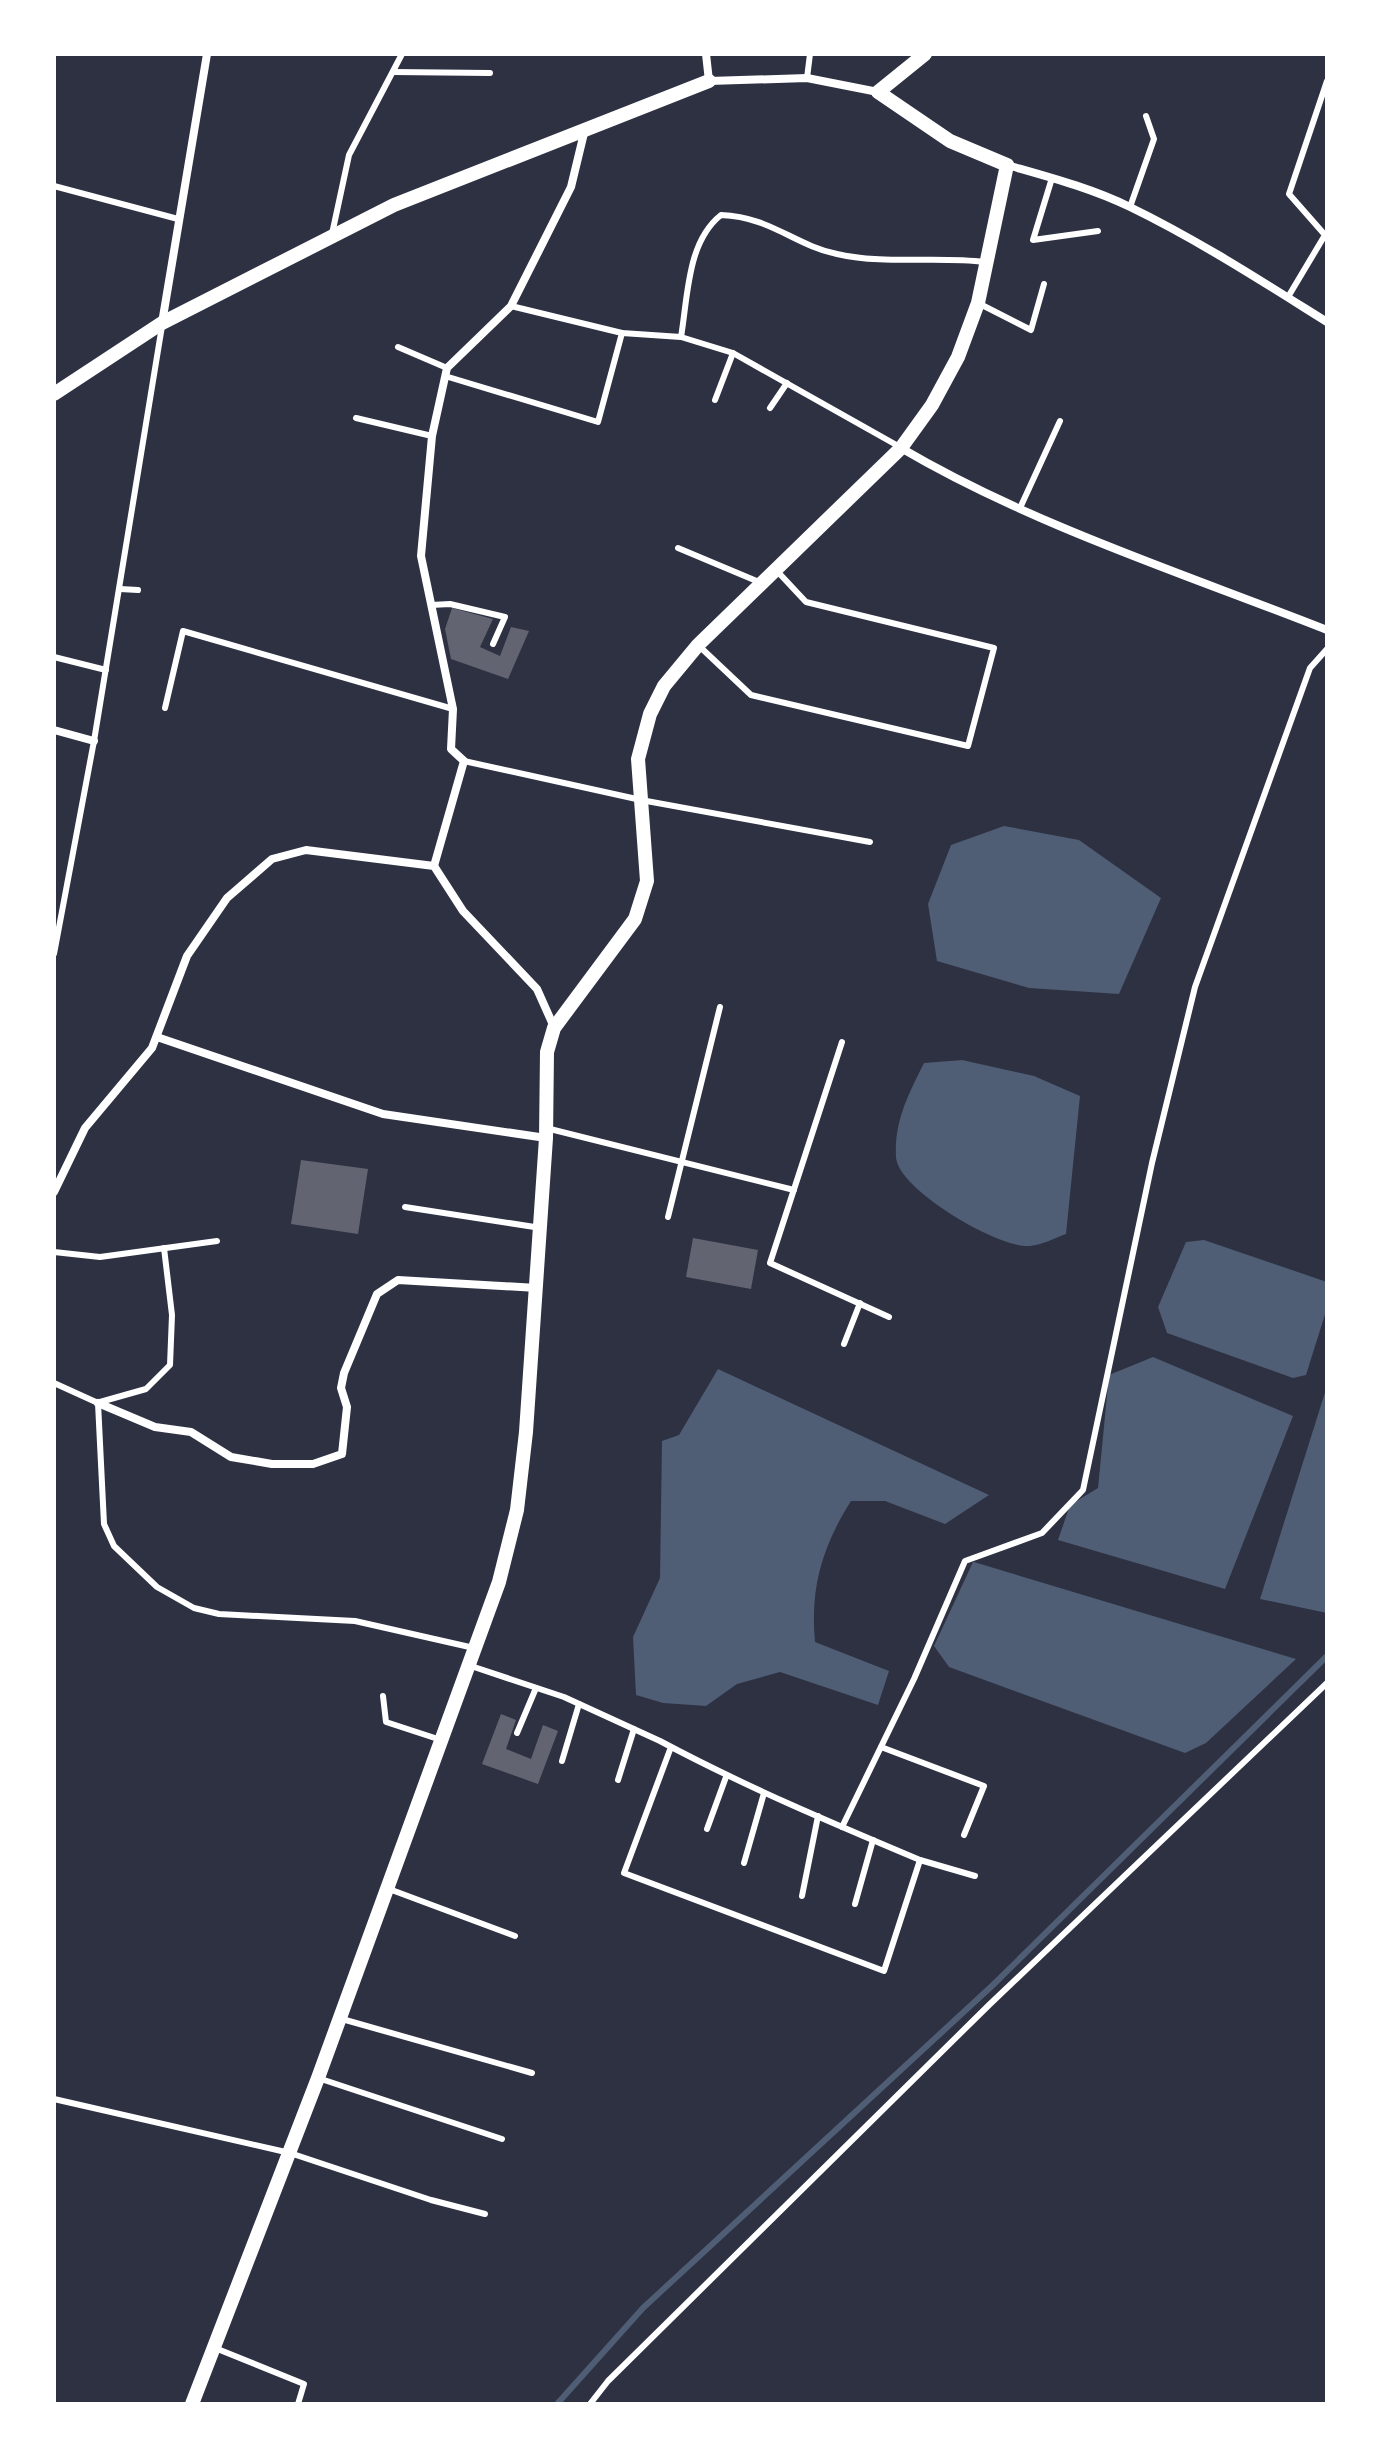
<svg xmlns="http://www.w3.org/2000/svg" width="1381" height="2458" font-family="'Work Sans',sans-serif">
<rect width="100%" height="100%" fill="#2d3142"/>
<g fill="#4f5d75">
<polygon points="1004,826 1079,840 1161,898 1119,994 1029,988 937,961 928,904 951,845"/>
<path d="M 962,1060 L 1034,1076 L 1080,1096 L 1066,1234 C 1055,1238 1042,1245 1030,1246 C 999,1249 897,1189 896,1157 C 894,1121 909,1093 924,1063 Z"/>
<polygon points="1204,1240 1327,1282 1327,1308 1306,1375 1293,1378 1167,1333 1158,1307 1186,1242"/>
<polygon points="1153,1357 1293,1416 1225,1589 1058,1540 1070,1505 1098,1488 1109,1375"/>
<path d="M 718,1369 L 989,1495 L 945,1524 L 885,1501 L 851,1501 C 822,1547 810,1588 815,1642 L 889,1671 L 878,1705 L 780,1672 L 737,1684 L 706,1706 L 663,1703 L 636,1695 L 633,1637 L 660,1578 L 662,1441 L 679,1435 Z"/>
<polygon points="1327,1386 1327,1613 1260,1599"/>
<polygon points="973,1562 974,1562 1296,1659 1206,1743 1185,1753 949,1667 934,1646"/>
</g>
<g fill="none" stroke-linecap="round" stroke-linejoin="round">
<polyline stroke="#4f5d75" stroke-width="6" points="557,2404 643,2308 994,1984 1327,1656"/>
</g>
<g fill="#626471">
<polygon points="452,608 493,619 480,647 500,656 511,627 529,631 508,679 451,659 445,629"/>
<polygon points="301,1160 368,1169 358,1234 291,1224"/>
<polygon points="693,1238 758,1250 751,1289 686,1277"/>
<polygon points="501,1714 516,1720 506,1749 531,1759 543,1725 558,1731 538,1784 482,1764"/>
</g>
<g fill="none" stroke-linecap="round" stroke-linejoin="round">
<g stroke="#fff" stroke-width="6">
<polyline points="393,72 490,73"/>
<polyline points="807,78 810,54"/>
<polyline points="1052,178 1033,240 1098,231"/>
<polyline points="54,186 178,219"/>
<polyline points="1130,207 1154,139 1146,116"/>
<polyline points="332,234 349,155 402,54"/>
<polyline points="1288,297 1325,235 1289,194 1327,81"/>
<polyline points="978,303 1031,330 1044,284"/>
<polyline points="511,306 622,333 681,337 733,353 900,447"/>
<path d="M 681,337 C 688,296 687,242 721,215 C 771,217 794,245 837,254 C 886,265 936,256 985,262"/>
<polyline points="398,347 447,368"/>
<polyline points="445,376 598,422 622,333"/>
<polyline points="715,400 733,353"/>
<polyline points="770,408 787,383"/>
<polyline points="356,418 432,436"/>
<polyline points="1020,508 1060,421"/>
<polyline points="678,548 759,582"/>
<polyline points="120,589 138,590"/>
<polyline points="431,605 450,604 505,617 493,644"/>
<polyline points="698,645 751,695 968,746 994,648 806,602 777,571"/>
<polyline points="54,657 106,670"/>
<polyline points="165,708 183,631 453,709"/>
<polyline points="464,761 641,800 870,842"/>
<polyline points="54,954 94,741 162,326"/>
<polyline points="842,1042 770,1263 889,1317"/>
<polyline points="546,1128 794,1190"/>
<polyline points="405,1207 541,1228"/>
<polyline points="668,1217 720,1007"/>
<polyline points="54,1252 100,1257 217,1241"/>
<polyline points="844,1344 860,1303"/>
<polyline points="54,1383 98,1403 104,1524 114,1546 157,1587 194,1608 219,1614 355,1621 474,1648"/>
<polyline points="100,1402 146,1389 170,1365 172,1315 164,1248"/>
<path d="M 468,1665 L 564,1697 L 660,1741 C 744,1786 832,1823 920,1860 L 884,1971 L 624,1873 L 671,1747"/>
<polyline points="383,1696 386,1722 441,1740"/>
<polyline points="517,1733 536,1688"/>
<polyline points="881,1747 984,1786 964,1835"/>
<polyline points="562,1761 579,1704"/>
<polyline points="618,1780 634,1729"/>
<polyline points="842,1827 914,1679 965,1561 1042,1533 1083,1490 1152,1163 1195,987 1310,668 1327,649"/>
<polyline points="707,1829 726,1777"/>
<polyline points="920,1860 975,1876"/>
<polyline points="744,1863 764,1793"/>
<polyline points="389,1889 515,1936"/>
<polyline points="802,1896 818,1816"/>
<polyline points="855,1904 873,1840"/>
<polyline points="342,2019 532,2073"/>
<polyline points="318,2078 502,2139"/>
<polyline points="54,2099 290,2153 431,2200 485,2214"/>
<polyline points="215,2348 304,2384 298,2404"/>
<polyline points="590,2404 608,2381 989,2005 1327,1683"/>
</g>
<g stroke="#fff" stroke-width="8">
<polyline points="706,54 709,81 807,78 878,92"/>
<path d="M 1007,165 C 1049,177 1091,188 1130,207 C 1198,240 1263,282 1327,322"/>
<polyline points="162,323 207,54"/>
<path d="M 901,448 C 1032,525 1185,574 1327,630"/>
<polyline points="54,730 94,741"/>
<polyline points="434,866 464,761 451,749 453,709 421,556 432,436 447,368 511,306 571,187 585,129"/>
<polyline points="157,1037 383,1114 546,1138"/>
<polyline points="54,1192 85,1128 152,1048 187,956 227,898 272,859 306,850 434,866 463,911 537,989 554,1027"/>
<polyline points="98,1403 155,1427 191,1432 231,1457 272,1464 313,1464 342,1454 347,1407 341,1388 344,1373 377,1294 398,1280 537,1288"/>
</g>
<g stroke="#fff" stroke-width="14">
<polyline points="54,394 162,323 394,205 709,81"/>
<polyline points="192,2404 318,2078 499,1582 517,1510 526,1432 546,1138 547,1052 554,1028 635,919 647,881 638,759 650,714 664,686 698,645 901,448 932,405 958,357 978,303 1007,165 950,141 878,92 925,54"/>
</g>
</g>
<rect width="1381" height="2458" fill="none" stroke="#ffffff" stroke-width="112"/>
</svg>
